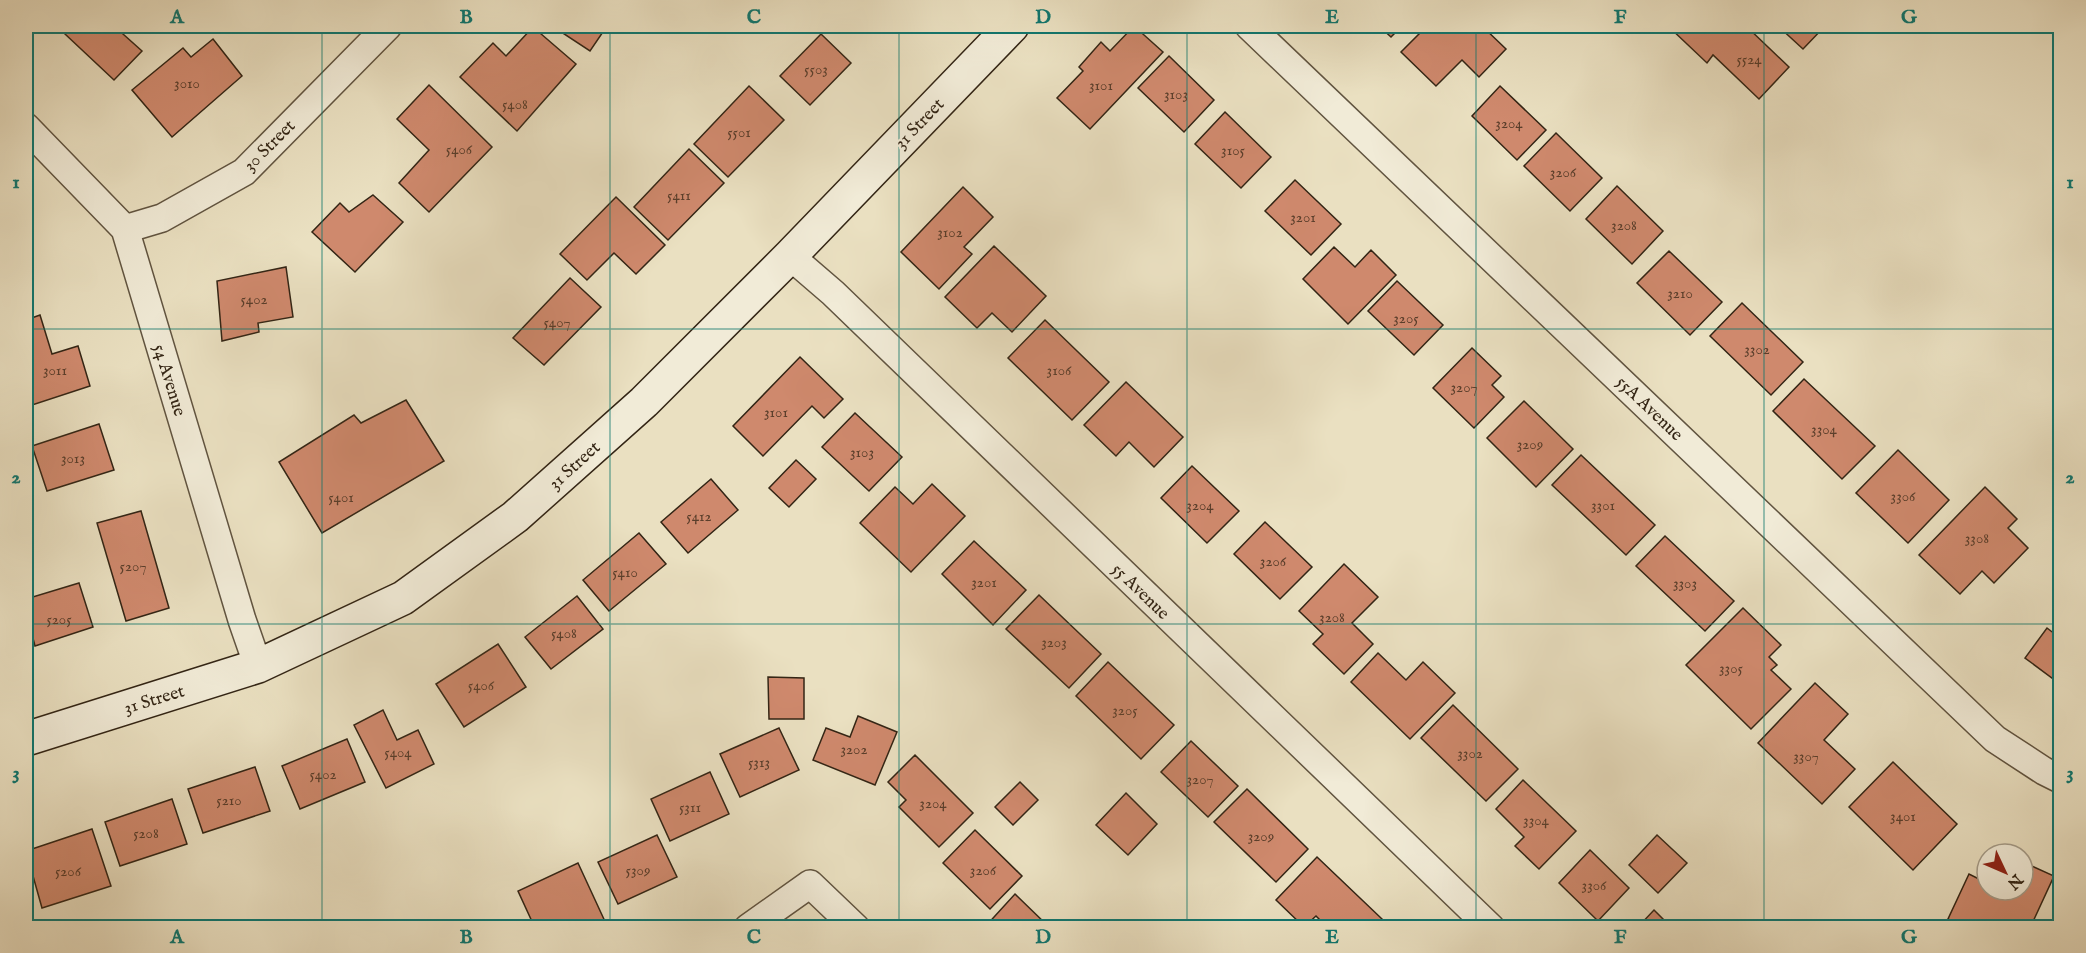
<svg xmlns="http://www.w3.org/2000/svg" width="2086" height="953" font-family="'IM FELL English',serif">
<rect width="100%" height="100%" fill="#eae0c1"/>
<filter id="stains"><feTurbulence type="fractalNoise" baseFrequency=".00333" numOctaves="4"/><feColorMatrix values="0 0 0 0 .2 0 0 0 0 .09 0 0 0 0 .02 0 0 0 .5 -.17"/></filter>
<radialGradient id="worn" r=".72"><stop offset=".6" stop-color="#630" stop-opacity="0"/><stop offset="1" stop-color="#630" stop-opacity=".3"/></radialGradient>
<g fill="#cf896d" stroke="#332515" stroke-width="1.5">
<polygon points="73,26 114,26 142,51 114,80 65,34"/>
<polygon points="552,26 607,26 590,51"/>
<polygon points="1134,26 1163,52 1090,129 1057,98 1083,71 1079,67 1101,42 1110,51"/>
<polygon points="1379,26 1402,26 1391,37"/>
<polygon points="1427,26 1482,26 1506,49 1479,77 1462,60 1436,86 1401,52"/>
<polygon points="1668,26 1746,26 1789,67 1759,99 1713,55 1707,63"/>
<polygon points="1778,26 1825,26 1803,49"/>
<polygon points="533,27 576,64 517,131 460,77 493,43 506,56"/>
<polygon points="821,34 851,63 810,105 780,76"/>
<polygon points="213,39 242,76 172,137 132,90 183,48 191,57"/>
<polygon points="1169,56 1214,100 1184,132 1138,88"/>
<polygon points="429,85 492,147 429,212 399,183 429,150 397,119"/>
<polygon points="749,86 784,120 728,177 694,144"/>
<polygon points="1500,86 1546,130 1517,160 1472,116"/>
<polygon points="1225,112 1271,157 1241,188 1195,144"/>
<polygon points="1556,133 1602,178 1570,211 1524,166"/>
<polygon points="689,149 724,183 668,240 634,207"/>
<polygon points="1295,180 1341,224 1311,255 1265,211"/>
<polygon points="1617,186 1663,231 1632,264 1586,219"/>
<polygon points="963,187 993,217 964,247 972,254 939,289 901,252"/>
<polygon points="373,195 403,222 355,272 312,232 340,203 349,212"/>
<polygon points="616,197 665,245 636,274 614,253 587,280 560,254"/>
<polygon points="994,246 1046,296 1012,332 992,313 977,328 945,297"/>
<polygon points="1334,247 1355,267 1371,250 1396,275 1348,324 1303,279"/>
<polygon points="1669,251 1722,302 1690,335 1637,283"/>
<polygon points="286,267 293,317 258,323 259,332 222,341 217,281"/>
<polygon points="570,278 601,307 544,365 513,338"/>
<polygon points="1397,281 1443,325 1414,355 1368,311"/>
<polygon points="1742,303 1803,362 1771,395 1710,336"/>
<polygon points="40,315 52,354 78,346 90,386 26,407 26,320"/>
<polygon points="1045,320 1109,382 1072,420 1008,358"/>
<polygon points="1472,348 1501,376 1492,385 1504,397 1474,428 1433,388"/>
<polygon points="800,357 843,399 824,418 812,406 763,456 733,426"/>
<polygon points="1804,379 1875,446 1842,479 1773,411"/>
<polygon points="1126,382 1183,437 1154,467 1129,442 1116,456 1084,425"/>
<polygon points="406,400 444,461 322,533 279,462 354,415 361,423"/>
<polygon points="1524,401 1573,449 1536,487 1487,438"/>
<polygon points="855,413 902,457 869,491 822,447"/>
<polygon points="99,424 114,470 47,491 32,446"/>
<polygon points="1898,450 1949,500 1908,543 1856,493"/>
<polygon points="1581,455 1655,525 1626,555 1552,485"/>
<polygon points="796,460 816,479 789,507 769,488"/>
<polygon points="1192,466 1239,511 1207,543 1161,498"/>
<polygon points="711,479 738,510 688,553 661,522"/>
<polygon points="932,484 965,516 911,572 860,523 895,487 913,504"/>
<polygon points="1985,487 2017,519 2008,528 2028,548 1994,583 1982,571 1960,594 1919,555"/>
<polygon points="141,511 169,608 126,621 97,523"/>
<polygon points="1265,522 1312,567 1280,599 1234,554"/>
<polygon points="639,533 666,564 609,611 583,580"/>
<polygon points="1665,536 1734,601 1705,631 1636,566"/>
<polygon points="974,541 1026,590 993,625 942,574"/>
<polygon points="1344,564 1378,597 1352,623 1373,644 1344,674 1313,644 1323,634 1299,611"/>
<polygon points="79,583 93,627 35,646 26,611 26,599"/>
<polygon points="1039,595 1101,654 1069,688 1006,629"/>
<polygon points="577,596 603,629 551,669 525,637"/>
<polygon points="1743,608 1781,645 1769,657 1777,665 1771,670 1791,689 1751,729 1686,665"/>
<polygon points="2047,628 2060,638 2060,684 2025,658"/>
<polygon points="498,644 526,687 464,727 436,684"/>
<polygon points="1378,653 1406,680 1423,662 1455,693 1410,739 1351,682"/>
<polygon points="1108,662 1174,725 1141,759 1076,696"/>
<polygon points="768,677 804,678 804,719 769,719"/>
<polygon points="1815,683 1848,714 1824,740 1855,769 1822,804 1758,743"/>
<polygon points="1453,705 1518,769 1486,801 1421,738"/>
<polygon points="383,710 397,740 418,730 434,764 386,788 354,725"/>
<polygon points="858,716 897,732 875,785 813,760 826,728 850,737"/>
<polygon points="779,728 799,770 740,797 720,754"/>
<polygon points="347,739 365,782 300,809 282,766"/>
<polygon points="1191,741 1238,786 1208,817 1161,772"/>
<polygon points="915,755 973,813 939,847 899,807 906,800 888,782"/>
<polygon points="1893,762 1957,824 1913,870 1849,807"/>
<polygon points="255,767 270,811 203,833 188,789"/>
<polygon points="710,772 729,814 670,841 651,799"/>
<polygon points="1523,780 1576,831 1539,869 1515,846 1524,837 1496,809"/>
<polygon points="1020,782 1038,800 1013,825 995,807"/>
<polygon points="1247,789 1308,849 1276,882 1214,822"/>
<polygon points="1126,793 1157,824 1128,855 1096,825"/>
<polygon points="172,799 187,844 120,866 105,822"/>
<polygon points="92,829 111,886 42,908 26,851"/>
<polygon points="975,830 1022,876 990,909 943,863"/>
<polygon points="657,835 677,877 618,904 598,862"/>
<polygon points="1657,835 1687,863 1658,893 1629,865"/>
<polygon points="1590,850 1629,888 1598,921 1559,883"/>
<polygon points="1317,857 1382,919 1374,928 1328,928 1316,916 1304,927 1276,900"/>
<polygon points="2023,862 2054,876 2030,928 1965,928 1948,919 1969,874 1987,883 1987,890 2023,890"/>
<polygon points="578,863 608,928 562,928 561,925 555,928 535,928 518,891"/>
<polygon points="1015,894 1050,928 984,928"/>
<polygon points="1654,910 1672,928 1637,928"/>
</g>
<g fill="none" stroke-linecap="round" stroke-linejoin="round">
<defs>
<g id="street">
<polyline points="1249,26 1995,739 2044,771 2060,779"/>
<polyline points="26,127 125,229 242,620 258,666"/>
<polyline points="125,229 162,218 244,172 388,26"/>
<polyline points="790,256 833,293 1491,928"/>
<polyline points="748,928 810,884 856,928"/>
</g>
<polyline id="secondary" points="26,739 258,666 403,598 515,517 644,402 790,256 1012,26"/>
</defs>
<use href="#street" stroke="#615440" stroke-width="30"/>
<use href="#secondary" stroke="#332515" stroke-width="36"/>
<use href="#street" stroke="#f1ebd7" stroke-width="27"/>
<use href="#secondary" stroke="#f1ebd7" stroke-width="33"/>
</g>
<path fill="none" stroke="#0f766e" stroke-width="1.5" stroke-opacity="0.55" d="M 322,26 L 322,928M 610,26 L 610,928M 899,26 L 899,928M 1187,26 L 1187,928M 1476,26 L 1476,928M 1764,26 L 1764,928M 26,329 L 2060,329M 26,624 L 2060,624"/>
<g text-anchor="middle" stroke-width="4.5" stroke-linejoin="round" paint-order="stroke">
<g font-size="15" fill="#5a3e2b">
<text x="1749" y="64">5524</text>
<text x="816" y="74">5503</text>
<text x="187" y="88">3010</text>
<text x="1101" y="90">3101</text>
<text x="1176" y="99">3103</text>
<text x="515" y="109">5408</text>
<text x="1509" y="128">3204</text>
<text x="739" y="137">5501</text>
<text x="459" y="154">5406</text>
<text x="1233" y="155">3105</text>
<text x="1563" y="177">3206</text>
<text x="679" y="200">5411</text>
<text x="1303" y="222">3201</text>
<text x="1624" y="230">3208</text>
<text x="950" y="237">3102</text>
<text x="1680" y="298">3210</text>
<text x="254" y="304">5402</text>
<text x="1406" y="323">3205</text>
<text x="557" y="327">5407</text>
<text x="1757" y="354">3302</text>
<text x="55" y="375">3011</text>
<text x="1059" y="375">3106</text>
<text x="1464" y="392">3207</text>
<text x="776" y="417">3101</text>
<text x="1824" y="434">3304</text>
<text x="1530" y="449">3209</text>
<text x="862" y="457">3103</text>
<text x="73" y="463">3013</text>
<text x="1903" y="501">3306</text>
<text x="341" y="502">5401</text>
<text x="1200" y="510">3204</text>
<text x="1603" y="510">3301</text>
<text x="699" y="521">5412</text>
<text x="1977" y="543">3308</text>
<text x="1273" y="566">3206</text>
<text x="133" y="571">5207</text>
<text x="625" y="577">5410</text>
<text x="984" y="587">3201</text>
<text x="1685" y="588">3303</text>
<text x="1332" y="622">3208</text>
<text x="59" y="624">5205</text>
<text x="564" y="638">5408</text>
<text x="1054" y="647">3203</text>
<text x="1731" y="673">3305</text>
<text x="481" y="690">5406</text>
<text x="1125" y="715">3205</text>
<text x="854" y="754">3202</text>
<text x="398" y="757">5404</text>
<text x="1470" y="758">3302</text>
<text x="1806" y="761">3307</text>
<text x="759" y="767">5313</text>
<text x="323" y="779">5402</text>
<text x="1200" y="784">3207</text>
<text x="229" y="805">5210</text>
<text x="933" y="808">3204</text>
<text x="690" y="812">5311</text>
<text x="1903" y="821">3401</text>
<text x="1536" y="825">3304</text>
<text x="146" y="838">5208</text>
<text x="1261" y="841">3209</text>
<text x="638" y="875">5309</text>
<text x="983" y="875">3206</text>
<text x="68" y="876">5206</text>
<text x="1594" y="890">3306</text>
</g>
<g font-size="18" fill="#332515" stroke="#f1ebd7">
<text transform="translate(919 123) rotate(-46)" y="6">31 Street</text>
<text transform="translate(269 145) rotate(-45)" y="6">30 Street</text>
<text transform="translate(170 380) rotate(73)" y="6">54 Avenue</text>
<text transform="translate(1650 408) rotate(44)" y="6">55A Avenue</text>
<text transform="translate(574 465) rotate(-42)" y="6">31 Street</text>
<text transform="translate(1141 591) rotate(44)" y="6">55 Avenue</text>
<text transform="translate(154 699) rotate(-17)" y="6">31 Street</text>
</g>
</g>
<rect width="2086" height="953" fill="none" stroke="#eae0c1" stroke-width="66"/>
<g transform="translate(2005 872) rotate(134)"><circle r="28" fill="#f1ebd7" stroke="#a59c89" stroke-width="1.5"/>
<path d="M0-4.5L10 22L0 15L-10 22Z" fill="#8f2418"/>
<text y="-9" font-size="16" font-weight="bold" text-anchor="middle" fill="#332515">N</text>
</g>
<rect x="33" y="33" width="2020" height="887" fill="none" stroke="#0f766e" stroke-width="2"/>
<g font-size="20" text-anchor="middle" font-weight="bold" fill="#0f766e">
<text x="177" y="23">A</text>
<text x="466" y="23">B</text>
<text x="754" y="23">C</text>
<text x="1043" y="23">D</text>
<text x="1332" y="23">E</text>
<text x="1620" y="23">F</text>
<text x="1909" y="23">G</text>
<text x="16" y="188">1</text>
<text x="2070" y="188">1</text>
<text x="16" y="483">2</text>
<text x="2070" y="483">2</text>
<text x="16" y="779">3</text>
<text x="2070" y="779">3</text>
<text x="177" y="943">A</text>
<text x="466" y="943">B</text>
<text x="754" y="943">C</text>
<text x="1043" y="943">D</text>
<text x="1332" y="943">E</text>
<text x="1620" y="943">F</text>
<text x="1909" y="943">G</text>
</g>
<rect width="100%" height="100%" filter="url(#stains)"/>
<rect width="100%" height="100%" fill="url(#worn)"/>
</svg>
